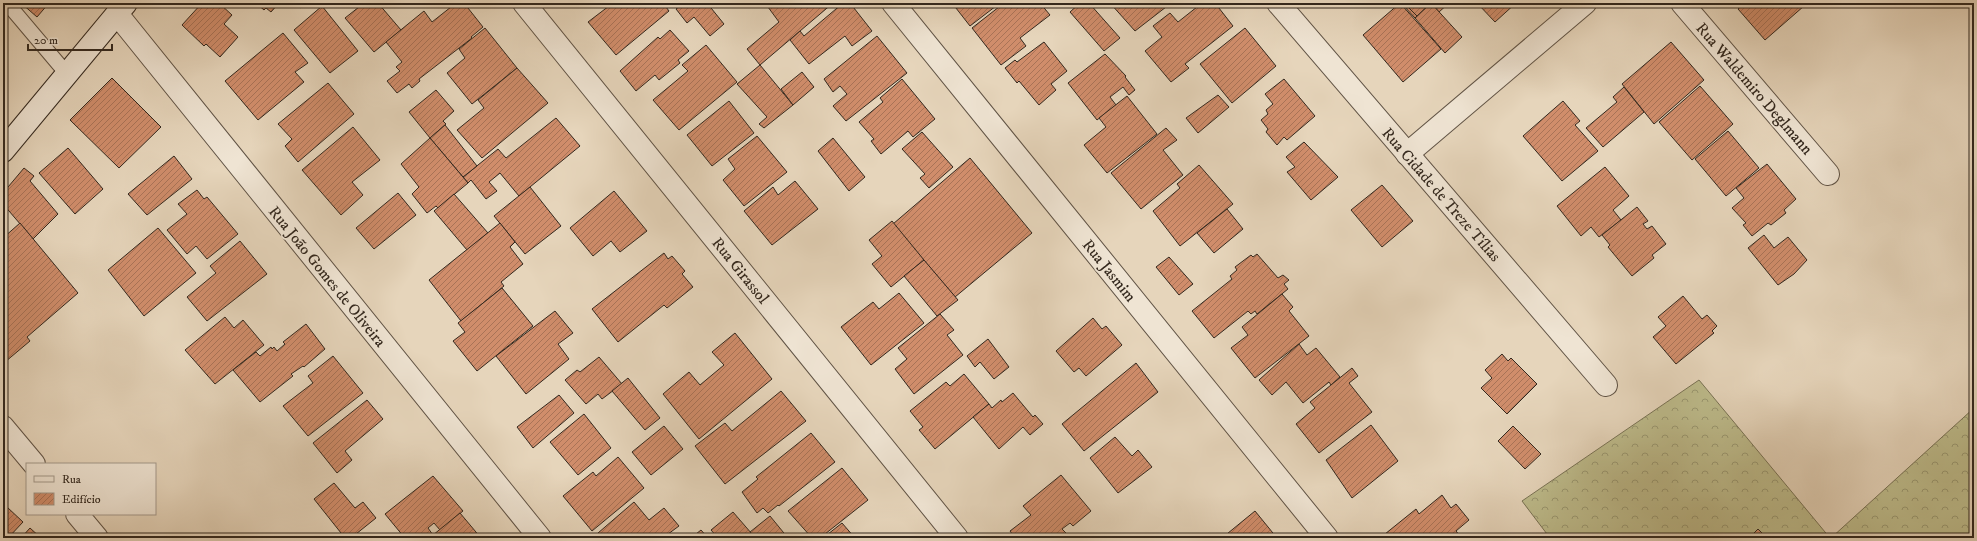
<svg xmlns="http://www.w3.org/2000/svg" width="1977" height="541" font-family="'IM FELL DW Pica',serif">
<defs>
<pattern id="forest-crowns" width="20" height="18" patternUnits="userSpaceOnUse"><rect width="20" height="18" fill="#bdbb8b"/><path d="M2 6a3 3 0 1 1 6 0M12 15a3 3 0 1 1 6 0" fill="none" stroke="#9a9871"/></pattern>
<pattern id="building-hatch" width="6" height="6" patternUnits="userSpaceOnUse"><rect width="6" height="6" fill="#d08d6b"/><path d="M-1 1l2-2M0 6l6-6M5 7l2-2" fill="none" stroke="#a97357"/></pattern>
</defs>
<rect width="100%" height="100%" fill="#e6d5bb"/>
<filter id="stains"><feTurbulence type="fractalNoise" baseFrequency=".005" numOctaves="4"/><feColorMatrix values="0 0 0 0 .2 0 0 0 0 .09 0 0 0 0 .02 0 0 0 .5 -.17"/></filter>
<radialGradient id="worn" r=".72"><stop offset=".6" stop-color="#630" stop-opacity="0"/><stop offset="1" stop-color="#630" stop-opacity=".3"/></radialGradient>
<g fill="url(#forest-crowns)" stroke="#787254">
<polygon points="1699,380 1830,538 1550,538 1522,501"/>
<polygon points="1974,408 1974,538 1831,538"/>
</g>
<g fill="url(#building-hatch)" stroke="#33281e">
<polygon points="21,3 49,3 37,17"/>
<polygon points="202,3 219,3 232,15 224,24 238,37 220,57 206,44 204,46 182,25"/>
<polygon points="256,3 279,3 271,12 266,8 264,10"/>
<polygon points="296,3 306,3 300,8"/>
<polygon points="364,3 378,3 401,30 374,52 345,18"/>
<polygon points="456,3 464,3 483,27 471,37 472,38 419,79 420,81 412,88 409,84 397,93 387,81 400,71 396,67 402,62 386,42 424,11 432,22"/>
<polygon points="606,3 663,3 669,11 616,55 588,22 609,6"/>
<polygon points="684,3 707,3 724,24 710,36 694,17 687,23 676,9"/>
<polygon points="765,3 833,3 760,65 747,49 779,22"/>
<polygon points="843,3 850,3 872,31 852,46 845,36 809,64 790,40 800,31 804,36"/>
<polygon points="952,3 993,3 996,6 970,26"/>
<polygon points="1004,3 1040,3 1050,15 1020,38 1026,46 1001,65 972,28"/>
<polygon points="1080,3 1089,3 1120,38 1104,51 1070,12"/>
<polygon points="1110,3 1162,3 1166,7 1135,31"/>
<polygon points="1202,3 1215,3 1233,26 1185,64 1189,68 1171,82 1145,51 1162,37 1153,26 1170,13 1178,22"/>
<polygon points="1400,3 1441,49 1403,82 1363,35"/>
<polygon points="1401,3 1431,3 1417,16 1405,4 1403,5"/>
<polygon points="1431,3 1449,3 1439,12"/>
<polygon points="1431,3 1462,37 1445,53 1415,18"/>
<polygon points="1477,3 1516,3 1495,22"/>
<polygon points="1745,3 1802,3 1804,6 1765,40 1738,9"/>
<polygon points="1405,4 1417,16 1415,18 1403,5"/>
<polygon points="322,6 358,51 330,73 294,30"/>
<polygon points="485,28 517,68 472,104 447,73 465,58 459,49"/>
<polygon points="1245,28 1276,66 1232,103 1200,64"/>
<polygon points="670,30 689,51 678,60 680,63 659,80 655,75 636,91 620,71 658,37 660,39"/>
<polygon points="283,33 308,63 295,72 304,82 258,120 225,81"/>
<polygon points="877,36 907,73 846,121 833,106 847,94 840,86 833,92 824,79"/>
<polygon points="1044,42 1067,71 1051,84 1056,90 1039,105 1019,81 1017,83 1005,68 1015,60 1017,62"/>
<polygon points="1671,42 1704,80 1654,124 1622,84"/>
<polygon points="706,45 737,82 679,130 653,100 688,71 682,65"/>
<polygon points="1105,54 1126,76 1125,77 1135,90 1129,95 1123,87 1110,97 1116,105 1097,120 1068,83"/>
<polygon points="760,65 793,105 764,128 759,124 767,117 737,84"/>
<polygon points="517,68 548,103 482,158 457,130 484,108 478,100"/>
<polygon points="802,72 814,87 793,105 781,89"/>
<polygon points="112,78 161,127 119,168 70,120"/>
<polygon points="902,79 935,119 913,137 908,131 881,154 871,141 874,139 859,122 883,102 880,98"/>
<polygon points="1284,79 1315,116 1287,140 1284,137 1277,145 1266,132 1268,129 1261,120 1268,114 1266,110 1273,104 1265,94"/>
<polygon points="328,83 354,114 298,162 285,146 292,139 278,124"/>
<polygon points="1700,86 1733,124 1692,160 1659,122"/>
<polygon points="1624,87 1644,112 1603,147 1586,128 1617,102 1613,97"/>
<polygon points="436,90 454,111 443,121 446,124 430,138 409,112"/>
<polygon points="1218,95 1229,107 1198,133 1186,118"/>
<polygon points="1127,96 1157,134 1107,173 1084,145 1106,127 1099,118"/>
<polygon points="729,101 754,133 712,166 687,135"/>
<polygon points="1563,101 1580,121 1575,125 1598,151 1562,181 1523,136"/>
<polygon points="556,118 580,146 519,196 500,173 489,182 497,191 486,199 471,180 468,183 463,177 498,149 506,158"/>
<polygon points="445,125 477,166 463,177 430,138"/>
<polygon points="353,127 380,160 352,182 363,195 341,215 302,170"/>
<polygon points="1166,128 1177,140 1163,150 1183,175 1141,209 1111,173"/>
<polygon points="1728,131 1759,168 1726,196 1695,159"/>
<polygon points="922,132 953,167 929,188 920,178 925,174 902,149"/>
<polygon points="757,136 787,172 744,206 723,180 735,169 728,159"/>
<polygon points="430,138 468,183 438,208 436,206 427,213 412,194 419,187 401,164"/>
<polygon points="833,138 865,177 849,191 818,151"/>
<polygon points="1304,142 1338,177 1311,200 1287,172 1295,167 1286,157"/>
<polygon points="68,148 103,189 75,214 39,173"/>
<polygon points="174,156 192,179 147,215 128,194"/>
<polygon points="970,158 1032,233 955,297 893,224"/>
<polygon points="1767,164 1796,199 1784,210 1786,213 1771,225 1768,223 1752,236 1743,225 1746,223 1732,208 1744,198 1736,188"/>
<polygon points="1199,165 1233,204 1180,246 1153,211 1180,188 1177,184"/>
<polygon points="1605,167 1629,196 1613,210 1621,220 1599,237 1591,227 1581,236 1557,206"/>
<polygon points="24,168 34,176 30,181 58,214 33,239 3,204 3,193"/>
<polygon points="795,181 818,209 772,245 744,211 773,187 778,195"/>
<polygon points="1382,185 1413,221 1382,247 1351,210"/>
<polygon points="530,187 561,226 525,254 494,216"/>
<polygon points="197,190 204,199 207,197 238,234 207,259 196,246 187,254 167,230 187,214 178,204"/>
<polygon points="614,191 647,231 620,252 611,241 593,256 570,228"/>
<polygon points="398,193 416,215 374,249 356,228"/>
<polygon points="454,194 488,233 467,250 434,211"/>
<polygon points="1637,207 1648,221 1643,224 1647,229 1652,226 1666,244 1652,255 1654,258 1632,276 1608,247 1610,245 1602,235"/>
<polygon points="1227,209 1243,229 1214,253 1197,233"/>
<polygon points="892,221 924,260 891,287 872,264 882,256 869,240"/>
<polygon points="20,223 78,293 27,337 30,341 5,362 3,360 3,238"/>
<polygon points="500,223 515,242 510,247 523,264 501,282 504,286 461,321 429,280"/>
<polygon points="158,228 196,273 144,316 108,270"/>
<polygon points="1764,235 1774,248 1788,237 1807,260 1794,274 1778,285 1748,248"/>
<polygon points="240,241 267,274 207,321 187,297 216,273 210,266"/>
<polygon points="664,253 668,259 672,256 685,271 682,274 693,287 667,308 664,305 618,342 592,309"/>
<polygon points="1257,254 1278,278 1283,275 1289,280 1284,284 1288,289 1257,314 1255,311 1251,314 1248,311 1214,338 1192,311 1232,279 1230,276 1237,270 1235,267 1251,255 1253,257"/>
<polygon points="1169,257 1193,284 1179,295 1156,267"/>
<polygon points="924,260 958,300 937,316 904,276"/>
<polygon points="502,288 533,326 477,371 453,341 465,332 458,323"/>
<polygon points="899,293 924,323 871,365 841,327 873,302 879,309"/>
<polygon points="1282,294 1293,307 1289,311 1309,336 1255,378 1231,348 1248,335 1242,327"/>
<polygon points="1683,296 1702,319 1707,315 1717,326 1712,331 1714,333 1676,364 1653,337 1666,326 1658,317"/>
<polygon points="555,311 573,333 558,344 569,359 526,394 496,356"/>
<polygon points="940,314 954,330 947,335 963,355 914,394 895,369 907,359 898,348"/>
<polygon points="225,317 234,328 243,320 264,345 215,384 185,350"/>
<polygon points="1093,318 1102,329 1106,326 1122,345 1086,376 1079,368 1074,372 1056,351"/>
<polygon points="306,324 325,349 304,367 303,366 291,374 293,376 260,402 233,370 256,352 260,356 271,347 272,349 274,347 277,351 285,344 283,342"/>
<polygon points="735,333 772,379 699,439 663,394 689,372 700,385 724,365 712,352"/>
<polygon points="988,339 1009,367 994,379 980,362 975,367 967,356"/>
<polygon points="1299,344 1307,355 1316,348 1340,377 1331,385 1329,382 1303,403 1286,382 1272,395 1259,380"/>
<polygon points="1502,354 1508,361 1511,358 1537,384 1507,414 1481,388 1492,378 1485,370"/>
<polygon points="333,356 363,393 308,436 283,406 313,383 308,376"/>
<polygon points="599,357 622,384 602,399 598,394 586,404 565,380 577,370 580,372"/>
<polygon points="1136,363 1158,392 1084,451 1062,424"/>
<polygon points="1352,368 1358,376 1349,383 1372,412 1319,453 1296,424 1315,408 1310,402"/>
<polygon points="964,374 989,404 935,449 919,430 923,427 910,411 946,382 950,386"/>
<polygon points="628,378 660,418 645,430 612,391"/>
<polygon points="781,391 806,421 725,484 695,446 725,423 732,431"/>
<polygon points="1013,393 1033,417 1035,415 1043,424 1030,435 1023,427 999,449 973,417 989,404 992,408 1001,400 1002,402"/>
<polygon points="559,395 574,413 533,448 517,427"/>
<polygon points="367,400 383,419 345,451 352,460 337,473 313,443"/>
<polygon points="584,414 611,448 578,475 550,442"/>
<polygon points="1371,425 1398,461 1352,498 1326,460"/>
<polygon points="664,426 683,449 651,475 632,452"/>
<polygon points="1513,426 1541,454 1525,469 1498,441"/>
<polygon points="811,433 835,462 779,506 778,505 768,513 763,508 757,513 742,492 758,479 756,477"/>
<polygon points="1115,437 1132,456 1138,450 1152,467 1118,493 1090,458"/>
<polygon points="618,457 644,488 592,531 563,496 593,472 596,476"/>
<polygon points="842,468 868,500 820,538 812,538 788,511"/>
<polygon points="1061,475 1091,511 1073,526 1070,523 1062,529 1068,535 1064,538 1015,538 1010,531 1031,515 1023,506"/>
<polygon points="433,476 463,511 440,530 434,523 428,528 433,535 429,538 403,538 404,537 385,514"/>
<polygon points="334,483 355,508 363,502 376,518 351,538 345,538 314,499"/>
<polygon points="1442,495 1451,508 1456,504 1469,520 1456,531 1460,536 1459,538 1388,538 1385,534 1416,509 1419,514"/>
<polygon points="634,502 649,520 664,508 679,526 664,537 665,538 602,538 598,533"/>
<polygon points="7,507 23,522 8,538 3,538 3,512"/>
<polygon points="1255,511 1277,538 1222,538"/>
<polygon points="733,512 752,534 748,538 718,538 711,530"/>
<polygon points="460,513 481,538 429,538 433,535"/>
<polygon points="770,516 788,538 755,538 750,532"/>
<polygon points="842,523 855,538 823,538"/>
<polygon points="30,528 41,538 21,538"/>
<polygon points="1758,529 1767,538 1749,538"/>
<polygon points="701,530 708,538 691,538"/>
</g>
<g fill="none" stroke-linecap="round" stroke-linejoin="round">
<defs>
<polyline id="service" points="7,3 67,74"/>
<g id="minor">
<polyline points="524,3 957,538"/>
<polyline points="893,3 1327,538"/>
<polyline points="1278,3 1606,385"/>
<polyline points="1682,3 1828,174"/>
<polyline points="117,14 540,538"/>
<polyline points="1407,154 1585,3"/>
<polyline points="3,427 34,464"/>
<polyline points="77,514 97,538"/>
</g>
<polyline id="secondary" points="3,151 126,3"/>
</defs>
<use href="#service" stroke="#605345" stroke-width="16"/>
<use href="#minor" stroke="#605345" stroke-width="24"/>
<use href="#secondary" stroke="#33281e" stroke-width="24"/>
<use href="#service" stroke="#efe4d3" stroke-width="14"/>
<use href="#minor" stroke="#efe4d3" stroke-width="22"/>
<use href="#secondary" stroke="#efe4d3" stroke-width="22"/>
</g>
<g text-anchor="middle" stroke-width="3.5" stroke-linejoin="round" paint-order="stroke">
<g font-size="16" fill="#33281e" stroke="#efe4d3">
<text transform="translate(1755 88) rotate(49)" y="6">Rua Waldemiro Deglmann</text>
<text transform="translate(1442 194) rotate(49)" y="6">Rua Cidade de Treze Tílias</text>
<text transform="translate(741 270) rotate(51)" y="6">Rua Girassol</text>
<text transform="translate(1110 270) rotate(51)" y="6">Rua Jasmim</text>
<text transform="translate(328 276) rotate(51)" y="6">Rua João Gomes de Oliveira</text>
</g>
</g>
<rect width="1977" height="541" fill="none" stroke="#e6d5bb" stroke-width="16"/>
<rect x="4" y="4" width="1969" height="533" fill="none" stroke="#33281e" stroke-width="2"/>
<rect x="8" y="8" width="1961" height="525" fill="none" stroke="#33281e"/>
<rect x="26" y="463" width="130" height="52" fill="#efe4d3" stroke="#a4998b"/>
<rect x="34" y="476" width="20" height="6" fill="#efe4d3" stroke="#a4998b"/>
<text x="62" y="483" font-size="12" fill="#33281e">Rua</text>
<rect x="34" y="493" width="20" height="12" fill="url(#building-hatch)" stroke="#a4998b"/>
<text x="62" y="503" font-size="12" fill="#33281e">Edifício</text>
<path d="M28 44v6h84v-6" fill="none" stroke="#33281e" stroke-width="2"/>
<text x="34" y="44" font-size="12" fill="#33281e" stroke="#efe4d3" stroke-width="3" paint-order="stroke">20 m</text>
<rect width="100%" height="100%" filter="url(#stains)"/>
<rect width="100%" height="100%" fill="url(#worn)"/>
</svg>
